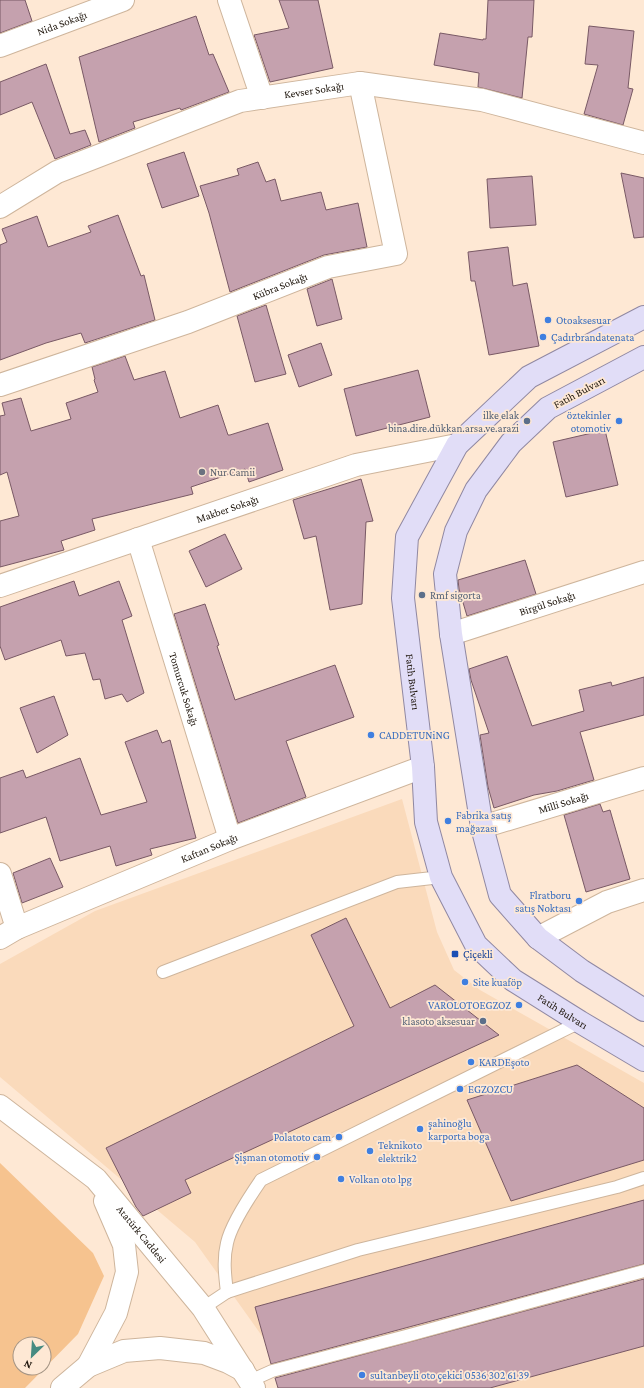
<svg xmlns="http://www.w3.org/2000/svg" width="644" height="1388" font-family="'Crimson Pro',serif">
<rect width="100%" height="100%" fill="#fee8d4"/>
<polygon fill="#fadabb" points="402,799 437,932 454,970 480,990 644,1083 644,1388 295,1388 267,1343 195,1242 0,1077 0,964 95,911"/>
<path fill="#f6c38f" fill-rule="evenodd" d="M 0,1163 L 93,1253 L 104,1276 L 78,1334 L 25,1388 L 0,1388 ZM 20,1344 L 44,1344 L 44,1368 L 20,1368 Z"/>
<g fill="#c5a1ae" stroke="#795965">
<polygon points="0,0 25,0 32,21 0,33"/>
<polygon points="279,0 318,0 333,68 270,82 254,35 289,28"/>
<polygon points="488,0 534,0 532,37 528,37 522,98 478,87 479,73 434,65 440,33 483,40 483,39 486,39"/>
<polygon points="196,16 209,55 213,54 229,92 181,110 180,108 133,122 135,128 99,142 79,57"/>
<polygon points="589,26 634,31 628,88 633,89 623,125 584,114 598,65 585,64"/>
<polygon points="46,64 70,134 85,130 91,145 55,159 32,102 0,115 0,82"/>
<polygon points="184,152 199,196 162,208 147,164"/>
<polygon points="258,162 266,182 275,179 281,201 321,192 326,210 358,203 367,247 324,255 230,292 209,213 200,186 239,175 237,169"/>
<polygon points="621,173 644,178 644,237 634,238"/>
<polygon points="532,176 536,225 490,228 487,179"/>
<polygon points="118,215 141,276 144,275 155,320 85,343 81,333 46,343 0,360 0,245 7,242 2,229 37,216 48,247 91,232 88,226"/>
<polygon points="508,247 513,286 527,283 539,346 489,355 475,281 471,281 468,252"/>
<polygon points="332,279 342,319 317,326 307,289"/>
<polygon points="266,305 286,374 255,382 237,316"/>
<polygon points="321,343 332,375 299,387 288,355"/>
<polygon points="125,356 134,380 165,371 180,418 218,405 228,435 230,435 268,423 283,470 249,482 245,469 191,487 193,494 92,519 95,530 61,541 64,550 0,567 0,521 19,516 7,472 0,475 0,416 5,415 2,403 21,398 31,431 71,419 66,403 98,392 94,380 95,379 92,367"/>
<polygon points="418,370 430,417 356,436 344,389"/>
<polygon points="605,430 618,485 566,497 553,442"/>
<polygon points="361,479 373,521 366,522 362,604 330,610 316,536 304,539 293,500"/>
<polygon points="225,534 242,569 206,587 189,551"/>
<polygon points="525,560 536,594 467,616 459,589 458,580"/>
<polygon points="74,581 79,596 119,581 132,616 122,620 144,693 127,702 122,694 105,699 100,679 93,680 85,653 66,656 61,640 5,660 0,646 0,607"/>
<polygon points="205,604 219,645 217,646 235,700 335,665 354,717 286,741 306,797 238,823 174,614"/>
<polygon points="507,656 532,726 584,711 579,690 611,682 612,686 644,677 644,715 580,732 594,780 557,791 534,795 494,808 488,787 480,735 489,733 471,680 469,669"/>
<polygon points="54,696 68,735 37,753 20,708"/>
<polygon points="157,730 162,743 170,740 196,838 150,849 152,855 116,866 110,846 60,861 46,817 0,833 0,778 23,770 26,778 80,758 101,815 147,802 125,742"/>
<polygon points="600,804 603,812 610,810 630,879 586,892 564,815"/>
<polygon points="50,858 63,887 22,903 13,873"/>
<polygon points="346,918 390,1008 435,985 499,1035 185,1180 191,1193 143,1216 136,1207 106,1148 354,1026 311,935"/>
<polygon points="577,1065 644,1108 644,1160 511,1201 467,1100"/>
<polygon points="644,1200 644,1264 271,1364 255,1307"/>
<polygon points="644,1279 644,1346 490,1388 278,1388 275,1378"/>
</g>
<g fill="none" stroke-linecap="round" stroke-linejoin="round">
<defs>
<g id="lane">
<polyline points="163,972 397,882 441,877"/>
<polyline points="227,1292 358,1250 617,1187 644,1178"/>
<path d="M 203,1308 L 227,1292 C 225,1276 223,1259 227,1243 C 231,1224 250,1196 261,1180 L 580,1022"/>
<polyline points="250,1381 272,1371 406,1336 644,1271"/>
</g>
<g id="street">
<polyline points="229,0 262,98"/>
<path id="s1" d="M 0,46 L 123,0"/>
<path id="s2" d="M 0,207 L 57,172 L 240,101 L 360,83 L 482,100 L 644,143"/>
<path id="s3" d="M 0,385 L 188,322 L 328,267 L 396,254 L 360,83"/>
<path id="s4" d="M 138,539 L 230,839"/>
<path id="s5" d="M 0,586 L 356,465 L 457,445"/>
<path id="s6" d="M 451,634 L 644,572"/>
<path id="s7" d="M 482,827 L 644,778"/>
<polyline points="0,874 17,928"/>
<path id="s8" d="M 0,938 L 17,928 L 230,839 L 423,767"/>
<polyline points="538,938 607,902 644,890"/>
</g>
<g id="secondary">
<path id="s9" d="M 0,1106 L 96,1179 L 203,1308 L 254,1388"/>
<polyline points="88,1366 116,1313 127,1272 124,1245 105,1201"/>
<polyline points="62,1388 88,1366 124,1351 160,1348 204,1353 228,1362 243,1370"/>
</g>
<g id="primary">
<path id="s10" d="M 644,317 L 529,377 L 457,445 L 407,537 L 403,598 L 423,767 L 426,822 L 441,877 L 476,945 L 513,980 L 580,1022 L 644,1060"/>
<polyline points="644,357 548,408 511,443 476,490 456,531 445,574 451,634 482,827 500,895 538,938 582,971 644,1010"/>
</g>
</defs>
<use href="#lane" stroke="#ceb59c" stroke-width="14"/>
<use href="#street" stroke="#ceb59c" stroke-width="24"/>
<use href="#secondary" stroke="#ceb59c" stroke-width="24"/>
<use href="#primary" stroke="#9088a2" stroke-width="24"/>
<use href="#lane" stroke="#fff" stroke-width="12"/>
<use href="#street" stroke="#fff" stroke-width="22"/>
<use href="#secondary" stroke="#fff" stroke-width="22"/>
<use href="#primary" stroke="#e1ddf7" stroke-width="22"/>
</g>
<g fill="#3f7fe0" stroke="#fee8d4" stroke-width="1.5">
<circle cx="548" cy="320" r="4"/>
<circle cx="543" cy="337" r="4"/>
<circle cx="619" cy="421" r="4"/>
<circle cx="371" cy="735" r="4"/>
<circle cx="448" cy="821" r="4"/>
<circle cx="579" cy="901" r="4"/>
<circle cx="465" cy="982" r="4"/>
<circle cx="519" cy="1005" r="4"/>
<circle cx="471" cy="1062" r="4"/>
<circle cx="460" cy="1089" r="4"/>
<circle cx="420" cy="1129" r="4"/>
<circle cx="339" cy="1137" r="4"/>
<circle cx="370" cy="1151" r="4"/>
<circle cx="317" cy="1157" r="4"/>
<circle cx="341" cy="1179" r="4"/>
<circle cx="362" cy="1375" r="4"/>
</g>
<g fill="#5c6f8a" stroke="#fee8d4" stroke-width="1.5">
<circle cx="527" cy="421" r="4"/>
<circle cx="422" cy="595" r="4"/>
<circle cx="483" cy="1021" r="4"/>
</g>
<circle fill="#6b7280" stroke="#fee8d4" stroke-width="1.5" cx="202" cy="472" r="4"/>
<rect fill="#1a4fb4" stroke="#fee8d4" stroke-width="1.5" x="451" y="950" width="8" height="8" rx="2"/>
<g text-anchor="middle" stroke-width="3.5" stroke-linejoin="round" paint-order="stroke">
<g font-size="11" fill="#1e150c" stroke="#fee8d4">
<text dy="4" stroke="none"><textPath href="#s1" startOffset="66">Nida Sokağı</textPath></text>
<text dy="4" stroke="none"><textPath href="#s2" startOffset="338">Kevser Sokağı</textPath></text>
<text dy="4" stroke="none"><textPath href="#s3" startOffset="297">Kübra Sokağı</textPath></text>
<text transform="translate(579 392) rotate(-28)" y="4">Fatih Bulvarı</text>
<text dy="4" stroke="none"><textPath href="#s5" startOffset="240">Makber Sokağı</textPath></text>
<text dy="4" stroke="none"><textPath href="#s6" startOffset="101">Birgül Sokağı</textPath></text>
<text dy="4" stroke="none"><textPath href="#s10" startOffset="479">Fatih Bulvarı</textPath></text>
<text dy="4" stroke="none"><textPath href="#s4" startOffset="157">Tomurcuk Sokağı</textPath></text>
<text dy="4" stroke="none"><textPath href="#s7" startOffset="85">Milli Sokağı</textPath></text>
<text dy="4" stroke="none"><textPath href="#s8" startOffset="228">Kaftan Sokağı</textPath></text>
<text dy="4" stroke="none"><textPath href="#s10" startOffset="863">Fatih Bulvarı</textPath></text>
<text dy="4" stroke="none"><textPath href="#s9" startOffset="192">Atatürk Caddesi</textPath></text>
</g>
<g font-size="11" fill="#366cbe" stroke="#fee8d4" text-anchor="start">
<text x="556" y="324">Otoaksesuar</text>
<text x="551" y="341">Çadırbrandatenata</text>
<text x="611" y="419" text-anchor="end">öztekinler<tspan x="611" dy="13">otomotiv</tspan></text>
<text x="379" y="739">CADDETUNiNG</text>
<text x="456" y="819">Fabrika satış<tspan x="456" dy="13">mağazası</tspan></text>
<text x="571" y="899" text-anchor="end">Flratboru<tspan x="571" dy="13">satış Noktası</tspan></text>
<text x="473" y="986">Site kuaföp</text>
<text x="511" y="1009" text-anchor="end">VAROLOTOEGZOZ</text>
<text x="479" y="1066">KARDEşoto</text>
<text x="468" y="1093">EGZOZCU</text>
<text x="428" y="1127">şahinoğlu<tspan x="428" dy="13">karporta boga</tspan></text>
<text x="331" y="1141" text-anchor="end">Polatoto cam</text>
<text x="378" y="1149">Teknikoto<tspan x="378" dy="13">elektrik2</tspan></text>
<text x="309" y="1161" text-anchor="end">Şişman otomotiv</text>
<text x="349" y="1183">Volkan oto lpg</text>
<text x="370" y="1379">sultanbeyli oto çekici 0536 302 61 39</text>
</g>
<g font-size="11" fill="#4e5e75" stroke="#fee8d4" text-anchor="end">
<text x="519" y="419">ilke elak<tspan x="519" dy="13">bina.dire.dükkan.arsa.ve.arazi</tspan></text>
<text x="430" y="599" text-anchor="start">Rmf sigorta</text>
<text x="475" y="1025">klasoto aksesuar</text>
</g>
<g font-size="11" fill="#5b616d" stroke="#fee8d4" text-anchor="start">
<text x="210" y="476">Nur Camii</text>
</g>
<g font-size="11" fill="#164399" stroke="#fee8d4" text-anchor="start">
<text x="463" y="958">Çiçekli</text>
</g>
</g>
<g transform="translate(32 1356) rotate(205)"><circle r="19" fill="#fee8d4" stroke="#a49484"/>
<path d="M0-3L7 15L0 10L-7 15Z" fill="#468b81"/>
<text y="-6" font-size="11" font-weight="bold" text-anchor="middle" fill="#1e150c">N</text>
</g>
</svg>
